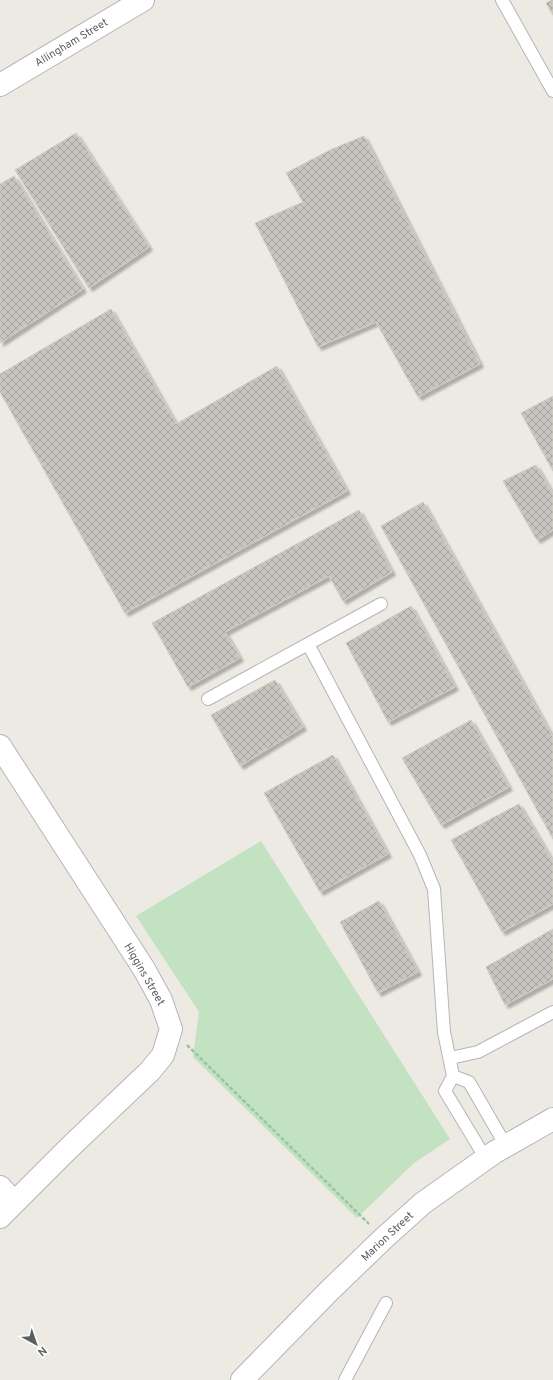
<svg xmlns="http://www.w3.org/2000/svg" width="553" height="1380" font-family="Overpass,sans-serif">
<defs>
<pattern id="building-cross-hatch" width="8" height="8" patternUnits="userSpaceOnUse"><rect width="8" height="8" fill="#c8c5c0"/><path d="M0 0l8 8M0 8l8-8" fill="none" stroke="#a5a39f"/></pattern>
<filter id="shadow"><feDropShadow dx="3.5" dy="3.5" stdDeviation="1" flood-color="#0004"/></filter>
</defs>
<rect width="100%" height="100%" fill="#edeae3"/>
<polygon fill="#c2e2c1" points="261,841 450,1139 414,1163 357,1218 193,1057 199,1012 136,916"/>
<g fill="url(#building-cross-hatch)" stroke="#d1ccc2" filter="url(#shadow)">
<polygon points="552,0 553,0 553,15 546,3"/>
<polygon points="76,133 149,247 89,288 15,170"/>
<polygon points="364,136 480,364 418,397 376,322 318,347 255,223 303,202 286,173 332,149"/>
<polygon points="14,176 83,289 0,343 0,184"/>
<polygon points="111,309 176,424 277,366 347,491 125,613 0,392 0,374"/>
<polygon points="553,396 553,471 521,413"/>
<polygon points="536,465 553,494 553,530 537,540 503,481"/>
<polygon points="423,502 553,738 553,839 381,526"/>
<polygon points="359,510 392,572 343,601 329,576 225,632 240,658 188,687 152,623"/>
<polygon points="411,606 455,687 388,722 346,643"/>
<polygon points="275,680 303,727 240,766 211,715"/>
<polygon points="471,720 509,787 441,825 402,758"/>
<polygon points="333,755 388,854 320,892 264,793"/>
<polygon points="519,804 553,862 553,904 502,932 451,840"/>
<polygon points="379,901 418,972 378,993 340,922"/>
<polygon points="553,929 553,979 505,1005 486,967"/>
</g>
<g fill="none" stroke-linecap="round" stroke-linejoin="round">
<defs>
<g id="lane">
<polyline points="502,0 553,91"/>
<polyline points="308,644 381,604"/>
<polyline points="208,699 308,644 420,855 434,889 444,1032 453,1076"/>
<polyline points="450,1058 478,1052 553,1012"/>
<polyline points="486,1159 445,1091 453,1076 469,1082 506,1146"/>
<polyline points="345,1380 386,1303"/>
</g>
<g id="street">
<polyline points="0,85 143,0"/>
<polyline points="0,746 144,969 161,1000 171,1029 163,1055 150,1071 69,1148 0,1217"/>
<polyline points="0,1187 14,1202"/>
</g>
<polyline id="secondary" points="242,1380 329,1291 384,1238 423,1203 495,1152 553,1119"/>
</defs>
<use href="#lane" stroke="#b3b5b9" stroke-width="14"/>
<use href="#street" stroke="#b3b5b9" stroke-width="24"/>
<use href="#secondary" stroke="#b2b6b9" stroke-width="24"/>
<polyline stroke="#9bc3a5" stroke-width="2.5" stroke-dasharray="4 2" stroke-linecap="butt" points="187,1045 369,1224"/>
<use href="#lane" stroke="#fff" stroke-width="12"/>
<use href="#street" stroke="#fff" stroke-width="22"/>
<use href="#secondary" stroke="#fff" stroke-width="22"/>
</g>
<g text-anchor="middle" stroke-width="3" stroke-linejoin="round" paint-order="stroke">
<g font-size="11" fill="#5b5f62" stroke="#fff">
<text transform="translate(71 42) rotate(-31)" y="4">Allingham Street</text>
<text transform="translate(145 974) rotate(60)" y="4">Higgins Street</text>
<text transform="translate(387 1236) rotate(-43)" y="4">Marion Street</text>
</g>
</g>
<g transform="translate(36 1344) rotate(140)" stroke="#ffffff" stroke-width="3" paint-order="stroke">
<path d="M0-3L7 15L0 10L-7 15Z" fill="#5b5f62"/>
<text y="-6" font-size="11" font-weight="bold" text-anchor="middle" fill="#5b5f62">N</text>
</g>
</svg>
